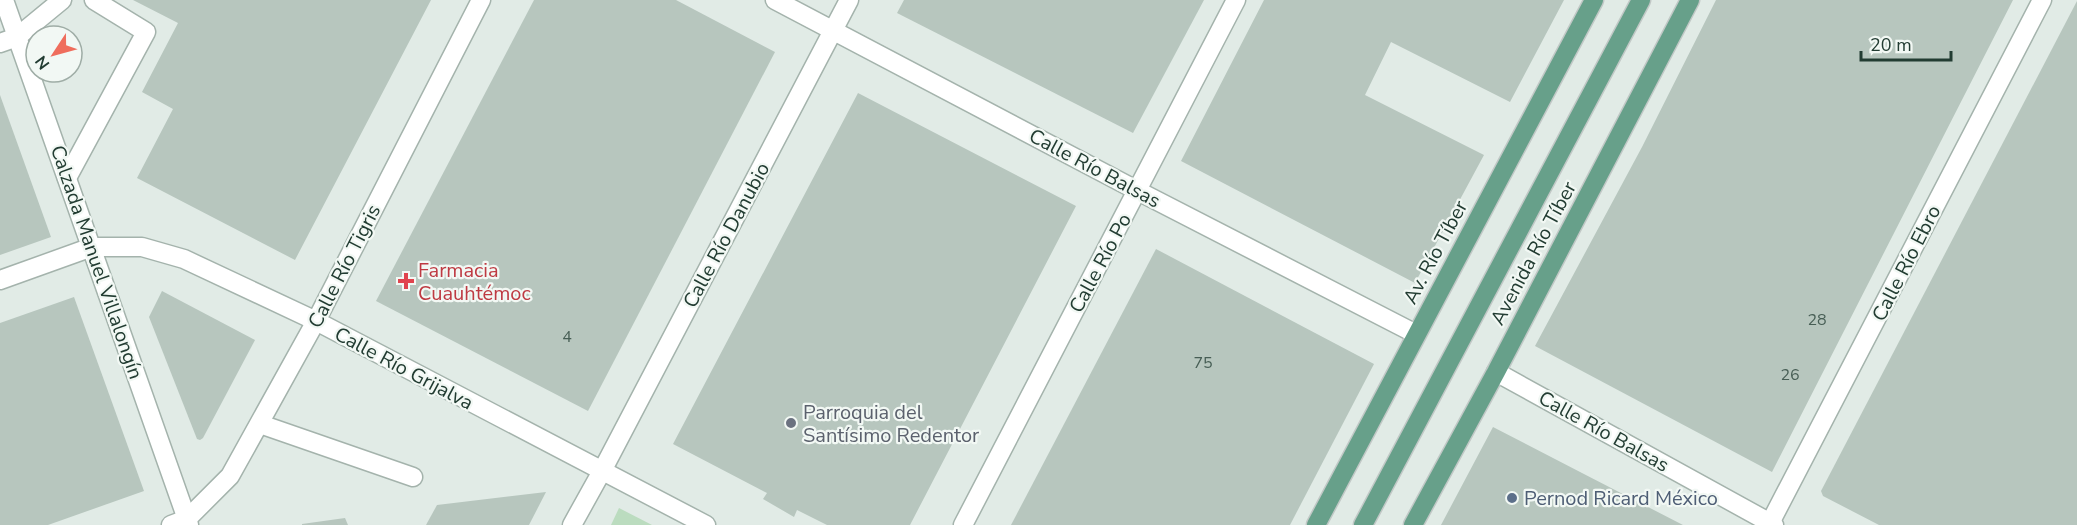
<svg xmlns="http://www.w3.org/2000/svg" width="2077" height="525" font-family="'Nunito Sans',sans-serif">
<rect width="100%" height="100%" fill="#e1ebe6"/>
<polygon fill="#bbdcbf" points="619,508 652,525 611,525"/>
<g fill="#b7c6be">
<polygon points="133,0 431,0 295,260 137,178 173,109 142,92 178,23"/>
<polygon points="534,0 676,0 775,52 588,411 376,301"/>
<polygon points="904,0 1204,0 1133,133 897,13"/>
<polygon points="1264,0 1564,0 1510,102 1391,42 1365,95 1484,155 1415,283 1181,161"/>
<polygon points="1716,0 2013,0 1772,472 1535,346 1642,147"/>
<polygon points="2077,1 2077,525 1879,525 1823,496 1821,491"/>
<polygon points="858,93 1076,206 910,525 827,525 797,510 794,517 763,499 767,493 673,444"/>
<polygon points="0,95 51,237 0,255"/>
<polygon points="1156,249 1374,364 1290,525 1011,525"/>
<polygon points="162,291 255,340 203,438 200,440 197,439 149,317"/>
<polygon points="74,297 144,491 48,525 0,525 0,323"/>
<polygon points="1493,427 1582,473 1683,525 1441,525"/>
<polygon points="546,492 529,525 426,525 437,505"/>
<polygon points="345,518 348,525 302,525 302,524"/>
</g>
<g fill="none" stroke-linecap="round" stroke-linejoin="round">
<defs>
<g id="minor">
<polyline points="4,0 189,525"/>
<polyline points="775,0 1138,191 1416,334"/>
<polyline points="0,43 17,37 62,0"/>
<polyline points="67,178 146,32 94,0"/>
<polyline points="0,280 92,247 142,247 184,259 316,321 706,525"/>
<polyline points="1496,372 1774,525"/>
<polyline points="260,424 413,477"/>
<polyline points="171,525 187,519 230,476 316,321 481,0"/>
<polyline points="572,525 602,471 849,0"/>
<polyline points="963,525 1236,0"/>
<polyline points="1769,525 2042,0"/>
</g>
<g id="major">
<polyline points="1316,525 1594,0"/>
<polyline points="1363,525 1641,0"/>
<polyline points="1413,525 1496,372 1690,0"/>
</g>
</defs>
<use href="#minor" stroke="#a4b3ac" stroke-width="21"/>
<use href="#major" stroke="#c1c8c6" stroke-width="21"/>
<use href="#minor" stroke="#fff" stroke-width="18"/>
<use href="#major" stroke="#67a08a" stroke-width="18"/>
</g>
<path fill="#e0444e" stroke="#f2f8f4" stroke-width="2" d="M403 272h6v6h6v6h-6v6h-6v-6h-6v-6h6z"/>
<circle fill="#6b7280" stroke="#f2f8f4" stroke-width="2" cx="791" cy="423" r="6"/>
<circle fill="#5c6f8a" stroke="#f2f8f4" stroke-width="2" cx="1512" cy="498" r="6"/>
<g text-anchor="middle" stroke-width="4.5" stroke-linejoin="round" paint-order="stroke">
<g font-size="16" fill="#475e55">
<text x="1817" y="325">28</text>
<text x="567" y="342">4</text>
<text x="1203" y="368">75</text>
<text x="1790" y="380">26</text>
</g>
<g font-size="20" fill="#223c32" stroke="#f2f8f4">
<text transform="translate(1095 168) rotate(28)" y="7">Calle Río Balsas</text>
<text transform="translate(726 235) rotate(-62)" y="7">Calle Río Danubio</text>
<text transform="translate(1435 252) rotate(-62)" y="7">Av. Río Tíber</text>
<text transform="translate(1533 253) rotate(-62)" y="7">Avenida Río Tíber</text>
<text transform="translate(97 262) rotate(71)" y="7">Calzada Manuel Villalongín</text>
<text transform="translate(1100 263) rotate(-62)" y="7">Calle Río Po</text>
<text transform="translate(1906 263) rotate(-63)" y="7">Calle Río Ebro</text>
<text transform="translate(344 266) rotate(-63)" y="7">Calle Río Tigris</text>
<text transform="translate(404 368) rotate(28)" y="7">Calle Río Grijalva</text>
<text transform="translate(1604 431) rotate(29)" y="7">Calle Río Balsas</text>
</g>
<g font-size="20" fill="#be3a42" stroke="#f2f8f4" text-anchor="start">
<text x="418" y="277">Farmacia<tspan x="418" dy="23">Cuauhtémoc</tspan></text>
</g>
<g font-size="20" fill="#5b616d" stroke="#f2f8f4" text-anchor="start">
<text x="803" y="419">Parroquia del<tspan x="803" dy="23">Santísimo Redentor</tspan></text>
</g>
<g font-size="20" fill="#4e5e75" stroke="#f2f8f4" text-anchor="start">
<text x="1524" y="505">Pernod Ricard México</text>
</g>
</g>
<g transform="translate(54 54) rotate(234)"><circle r="28" fill="#f2f8f4" stroke="#9fada6" stroke-width="1.5"/>
<path d="M0-4.5L10 22L0 15L-10 22Z" fill="#ef6d5c"/>
<text y="-9" font-size="16" font-weight="bold" text-anchor="middle" fill="#223c32">N</text>
</g>
<path d="M1861 51v9h90v-9" fill="none" stroke="#223c32" stroke-width="3"/>
<text x="1870" y="51" font-size="18" fill="#223c32" stroke="#f2f8f4" stroke-width="4.5" paint-order="stroke">20 m</text>
</svg>
